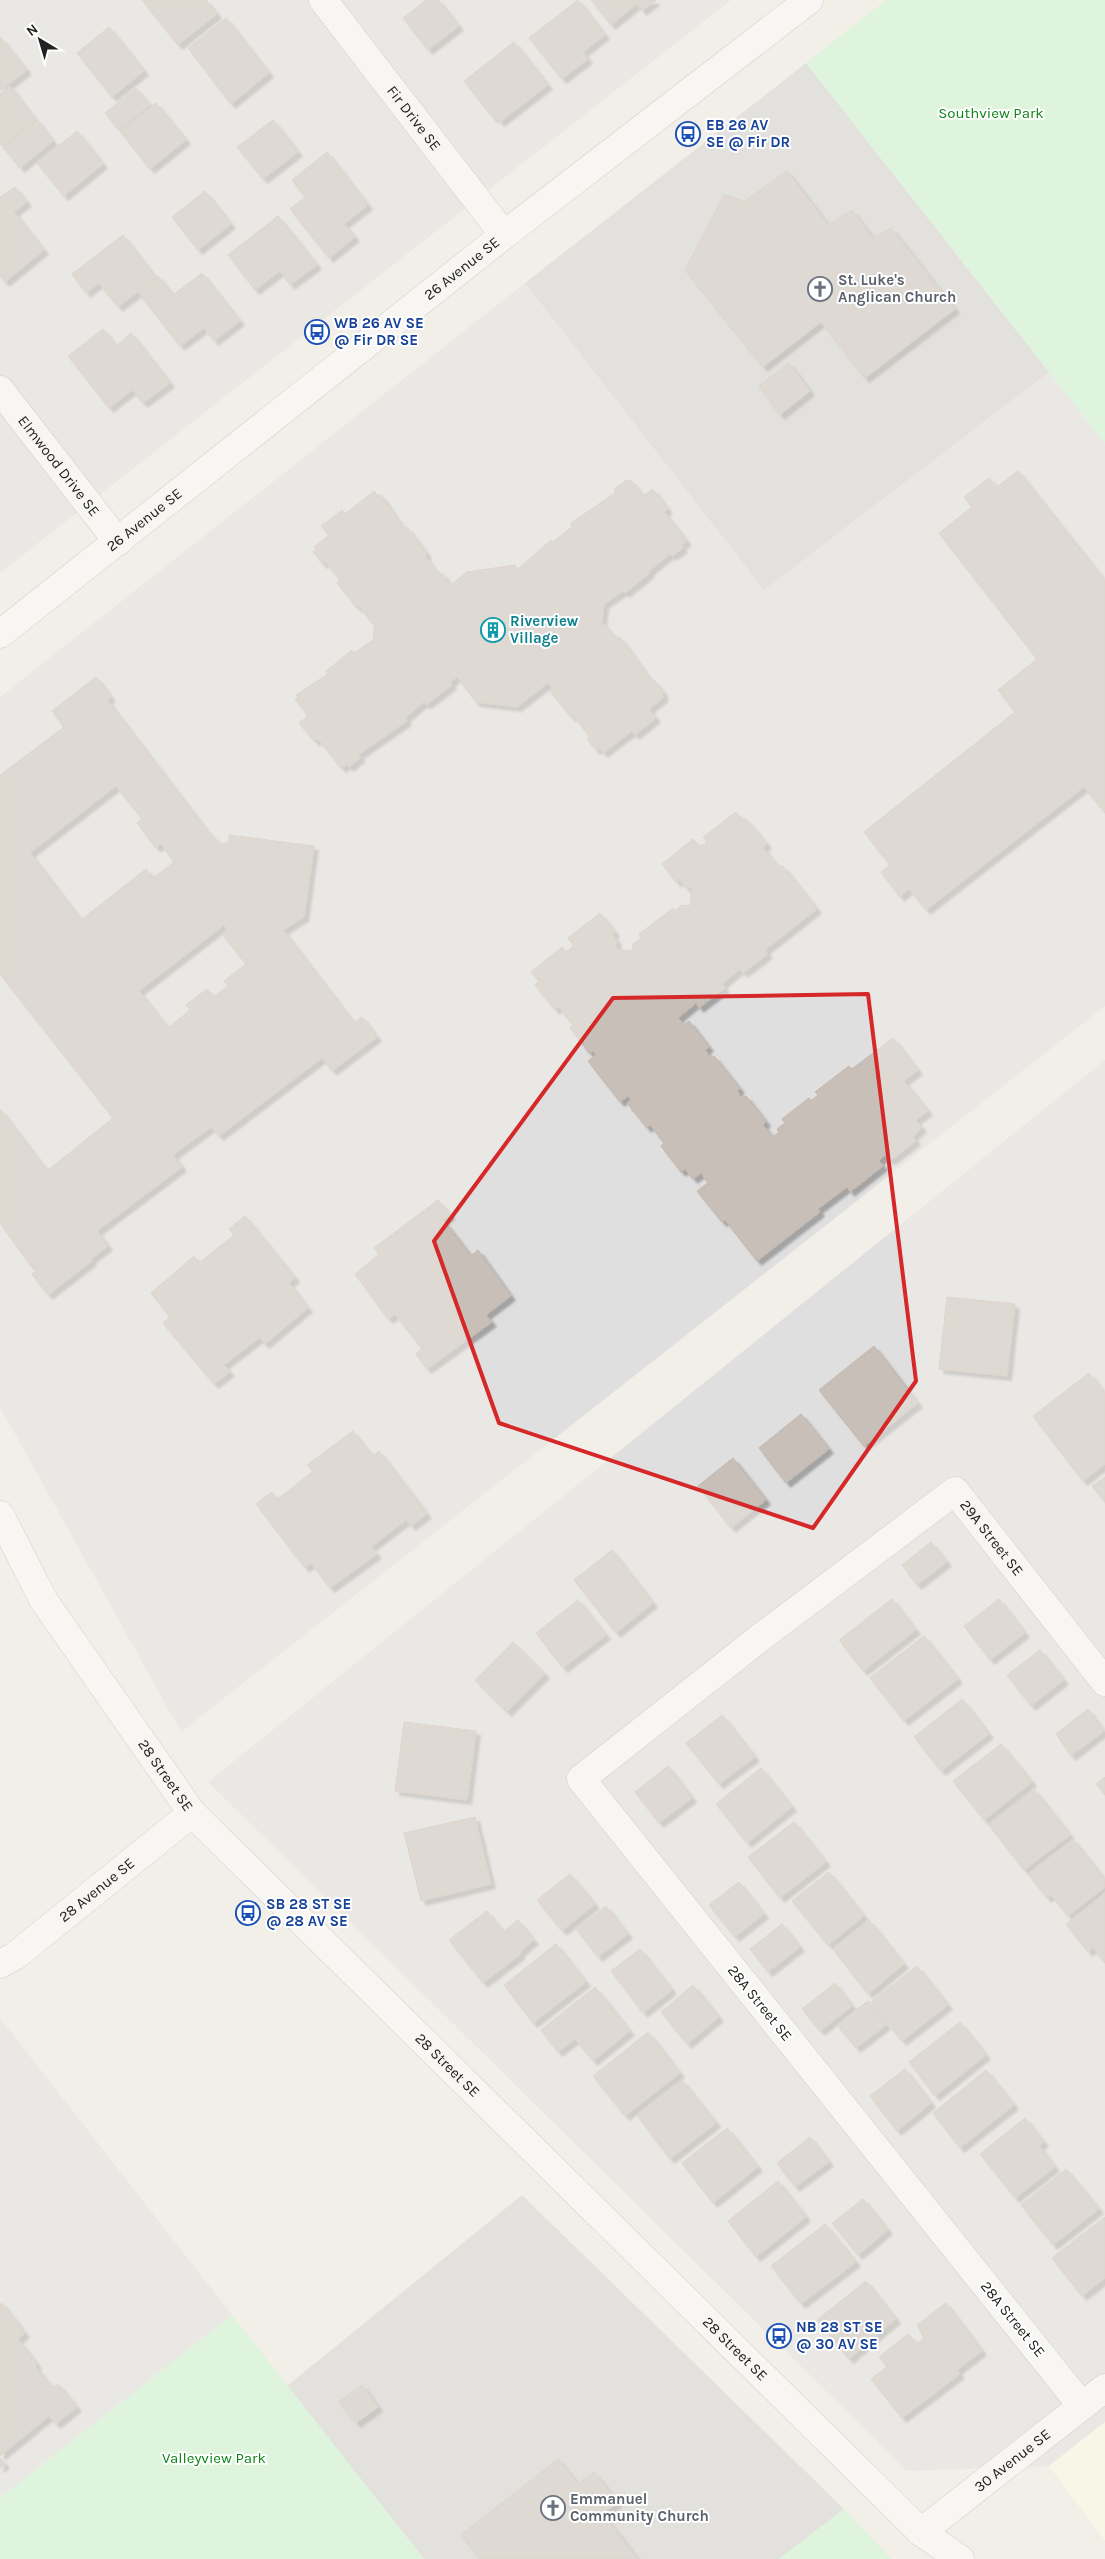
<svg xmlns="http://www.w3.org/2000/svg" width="1105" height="2559" font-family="Karla,sans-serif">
<defs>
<filter id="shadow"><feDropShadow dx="4.5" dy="4.5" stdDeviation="1" flood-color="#0004"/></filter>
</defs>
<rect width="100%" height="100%" fill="#f2efe9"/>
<g fill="#e0dfdf">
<polygon points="0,0 731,0 0,573"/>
<polygon points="525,283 764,590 1049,372 1105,443 1105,1006 181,1732 0,1407 0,697"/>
<polygon points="1105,1060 1105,2422 1049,2466 907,2471 208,1782"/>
<polygon points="0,2018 232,2315 0,2498"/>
</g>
<polygon fill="#ffffe5" points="1105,2422 1105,2541 1049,2466"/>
<g fill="#d0d0d0">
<polygon points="806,63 1049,372 764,590 525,283"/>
<polygon points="522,2195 844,2509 779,2559 424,2559 287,2386"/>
</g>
<g fill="#c8facc">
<polygon points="886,0 1105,0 1105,443 806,63"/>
<polygon points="232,2315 424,2559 0,2559 0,2498"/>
<polygon points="844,2509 891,2559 779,2559"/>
</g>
<g fill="#c7bfb8" stroke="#c4b6ab" fill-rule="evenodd" filter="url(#shadow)">
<polygon points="142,0 206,0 217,14 178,45"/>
<polygon points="426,0 438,0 459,26 428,50 403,18"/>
<polygon points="578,0 605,35 583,52 588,59 562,79 529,38"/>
<polygon points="591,0 656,0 642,11 637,4 611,25"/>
<polygon points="226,18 269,73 231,104 188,48"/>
<polygon points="109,27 144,71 112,97 77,53"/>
<polygon points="0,37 27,70 0,91"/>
<polygon points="514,42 548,85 500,122 495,117 493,118 464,81"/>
<polygon points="10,86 36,120 2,146 0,143 0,94"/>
<polygon points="136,88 150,105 119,130 105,113"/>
<polygon points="156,103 186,140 150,169 120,131"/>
<polygon points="37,120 53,141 20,168 3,147"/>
<polygon points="273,120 298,152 263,179 237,147"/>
<polygon points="77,131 103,164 64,196 37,163"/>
<polygon points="327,152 368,205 344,224 355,237 329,258 290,209 305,197 292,180"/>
<polygon points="787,171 828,225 852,210 873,238 891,228 955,309 865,378 821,322 763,367 685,270 724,195 745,201"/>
<polygon points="15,187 27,202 14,212 44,250 5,282 0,276 0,197"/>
<polygon points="205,191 231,224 198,250 172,217"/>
<polygon points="278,216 317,265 290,285 280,271 255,290 228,255"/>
<polygon points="123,235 156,278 118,307 99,283 86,293 72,274"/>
<polygon points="202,273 240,321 214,341 204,328 180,346 138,292 158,276 173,295"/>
<polygon points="103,329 116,346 131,333 170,383 143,403 132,390 109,408 68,356"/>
<polygon points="789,363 810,391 780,415 759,386"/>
<polygon points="1018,471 1105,581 1105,813 1084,787 926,910 909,889 900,897 881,872 890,865 864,832 1015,712 998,690 1037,659 939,533 972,507 964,497 989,478 997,487"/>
<polygon points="627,480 628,482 631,480 643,496 653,489 668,509 664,512 687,541 681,545 683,548 672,556 670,554 649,571 650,573 625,593 623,591 604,604 602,622 617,639 620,637 652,682 654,680 664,693 662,695 664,697 649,709 656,718 635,735 632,731 603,753 599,748 596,750 587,739 590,737 573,715 571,717 550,691 553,689 548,683 517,707 476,702 457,677 450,682 452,685 426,705 424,702 405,718 407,721 358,755 361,757 349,767 347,764 341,768 318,739 315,742 299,723 308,716 295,699 298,698 296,695 328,674 326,671 352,650 354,653 373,640 375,623 372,623 359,606 357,608 337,583 340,580 325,562 323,564 313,552 316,550 314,547 329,535 321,526 342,510 345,514 374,491 378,496 381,495 404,529 407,527 427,554 425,556 439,575 442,573 451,585 467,572 515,565 518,569 551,540 553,542 572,527 570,524 616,492 614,489"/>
<path d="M 96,677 L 111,697 L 107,700 L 211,836 L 212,835 L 220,845 L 229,842 L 229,835 L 314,846 L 304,917 L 283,930 L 354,1023 L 362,1017 L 377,1037 L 332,1071 L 322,1058 L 219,1136 L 211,1127 L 173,1155 L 182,1167 L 97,1231 L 108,1246 L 91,1259 L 92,1261 L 48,1295 L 32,1274 L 37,1270 L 32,1263 L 30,1265 L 0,1223 L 0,1109 L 47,1171 L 113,1118 L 0,974 L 0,775 L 64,727 L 52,711 ZM 116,786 L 142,819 L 137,823 L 156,848 L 161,844 L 174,862 L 153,878 L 146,869 L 81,920 L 30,853 ZM 224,925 L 227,930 L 222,934 L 246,964 L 224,981 L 228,986 L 213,997 L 207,989 L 186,1005 L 190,1010 L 168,1028 L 139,991 Z"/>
<polygon points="736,812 743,821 746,819 767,844 763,848 779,867 783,866 817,909 765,950 768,954 743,973 740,969 722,984 725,988 699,1008 696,1003 678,1018 684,1025 689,1021 709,1047 705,1050 711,1058 714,1056 740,1089 737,1091 742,1098 746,1096 766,1122 763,1125 773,1137 779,1132 777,1129 785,1123 782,1119 809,1098 811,1101 818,1095 815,1092 849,1066 852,1069 893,1038 918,1070 904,1081 928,1111 916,1120 922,1128 913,1136 916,1141 890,1161 885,1155 879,1161 883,1166 850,1192 847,1187 818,1209 820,1212 757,1261 725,1220 722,1222 697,1191 708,1183 701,1173 693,1179 685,1169 681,1172 661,1146 664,1143 650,1125 647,1128 627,1103 631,1100 628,1096 620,1102 588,1061 596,1055 593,1051 590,1054 570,1028 573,1026 559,1007 555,1010 535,985 539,981 531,972 562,947 566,952 574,946 568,938 600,913 615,932 612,934 617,941 616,949 632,951 633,944 641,938 639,934 673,908 675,911 682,905 690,906 692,888 685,887 680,880 677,883 662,864 693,839 700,847 707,842 703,837"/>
<polygon points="438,1200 450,1215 443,1220 471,1256 478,1250 511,1296 486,1315 492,1322 427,1369 416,1354 422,1349 395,1314 388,1319 355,1274 379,1254 374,1248"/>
<polygon points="245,1216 295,1278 289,1283 308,1308 265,1344 259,1338 224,1365 230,1372 214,1384 163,1323 170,1317 151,1293 194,1256 199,1263 234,1235 229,1229"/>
<polygon points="947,1297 1015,1304 1007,1376 939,1369"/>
<polygon points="874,1346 918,1403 864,1446 819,1390"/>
<polygon points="1089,1373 1105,1393 1105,1464 1083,1481 1033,1416"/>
<polygon points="801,1414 829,1449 786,1483 759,1448"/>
<polygon points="353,1431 372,1456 379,1451 427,1514 411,1526 406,1520 371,1547 377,1554 330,1588 311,1563 305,1568 256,1504 272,1492 278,1499 313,1471 307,1465"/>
<polygon points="733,1458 766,1500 731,1528 698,1486"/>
<polygon points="1105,1477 1105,1502 1092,1486"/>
<polygon points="931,1542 947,1562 917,1585 902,1565"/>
<polygon points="612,1550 653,1603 616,1633 574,1580"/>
<polygon points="892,1599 916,1630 863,1671 839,1640"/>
<polygon points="999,1599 1025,1633 990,1660 964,1626"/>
<polygon points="578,1600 606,1635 563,1668 536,1633"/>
<polygon points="924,1636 958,1679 904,1721 870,1678"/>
<polygon points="513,1642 545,1674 507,1712 475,1680"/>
<polygon points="1040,1650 1064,1680 1031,1706 1007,1675"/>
<polygon points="962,1699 989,1734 941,1771 914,1737"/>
<polygon points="1088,1709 1104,1731 1071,1756 1056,1734"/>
<polygon points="722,1715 755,1757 719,1784 686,1743"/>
<polygon points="404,1722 476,1731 467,1800 395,1791"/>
<polygon points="1001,1744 1032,1782 984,1820 953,1781"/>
<polygon points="668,1766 692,1798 659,1823 635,1792"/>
<polygon points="761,1768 792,1807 747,1843 716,1804"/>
<polygon points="1105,1777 1105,1795 1096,1784"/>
<polygon points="1034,1789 1070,1835 1024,1870 989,1825"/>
<polygon points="475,1817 491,1884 421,1901 404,1833"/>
<polygon points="794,1822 826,1862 780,1898 748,1857"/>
<polygon points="1073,1839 1105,1880 1105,1887 1068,1916 1051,1895 1047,1898 1028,1874"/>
<polygon points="829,1872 864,1916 828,1945 792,1901"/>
<polygon points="570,1874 595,1904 562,1931 537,1900"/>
<polygon points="739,1882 764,1914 735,1937 709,1905"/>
<polygon points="1105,1893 1105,1963 1093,1948 1088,1952 1066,1924"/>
<polygon points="606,1906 628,1934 598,1957 576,1929"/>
<polygon points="487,1911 503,1932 518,1920 534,1940 520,1952 521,1954 483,1983 449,1940"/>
<polygon points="869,1920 904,1964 868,1994 833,1949"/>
<polygon points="782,1924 800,1947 768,1972 750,1949"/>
<polygon points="556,1944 586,1982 533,2023 504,1985"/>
<polygon points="640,1949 672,1990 643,2013 611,1971"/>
<polygon points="917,1966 948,2005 902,2041 871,2002"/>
<polygon points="835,1983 852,2006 820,2031 802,2009"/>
<polygon points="693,1985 719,2017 687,2044 661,2012"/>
<polygon points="595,1987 630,2031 593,2061 575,2039 558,2052 541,2030"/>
<polygon points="868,2001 886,2025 856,2048 837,2025"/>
<polygon points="960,2022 986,2055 935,2096 909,2062"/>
<polygon points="648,2032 680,2073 625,2116 593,2076"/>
<polygon points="905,2069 931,2103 897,2131 870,2096"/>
<polygon points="986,2070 1014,2105 960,2148 933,2113"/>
<polygon points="682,2080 716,2123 670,2159 637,2115"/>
<polygon points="1025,2118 1044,2142 1039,2146 1055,2167 1015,2198 980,2154"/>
<polygon points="727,2128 758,2167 713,2203 682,2163"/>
<polygon points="810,2137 829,2162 795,2187 777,2163"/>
<polygon points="1066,2169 1099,2209 1053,2245 1021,2205"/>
<polygon points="778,2181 806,2217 756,2257 728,2221"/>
<polygon points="863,2199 888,2230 858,2255 832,2223"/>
<polygon points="1105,2217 1105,2278 1082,2296 1052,2258"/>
<polygon points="825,2224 856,2262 801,2304 771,2266"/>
<polygon points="866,2281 896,2319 849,2359 817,2320"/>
<polygon points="2,2303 25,2333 18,2339 37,2364 35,2366 53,2388 58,2384 77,2407 56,2424 49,2416 0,2456 0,2305"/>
<polygon points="946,2303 982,2351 957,2370 960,2374 902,2418 871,2379 887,2367 879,2357 908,2334 917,2344 924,2338 917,2325"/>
<polygon points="362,2385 378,2407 356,2423 339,2402"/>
<polygon points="0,2458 5,2464 0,2468"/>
<polygon points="558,2459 578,2484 594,2472 618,2502 603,2514 638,2559 480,2559 461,2535"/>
</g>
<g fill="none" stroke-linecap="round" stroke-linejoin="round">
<defs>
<g id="minor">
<path id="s1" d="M 323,0 L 504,235"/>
<path id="s2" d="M 0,390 L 118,542"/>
<path id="s3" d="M 0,1515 L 44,1601 L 192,1813 L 921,2532 L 960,2559"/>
<path id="s4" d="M 0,1964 L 15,1956 L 192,1813"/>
<path id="s5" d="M 1082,2406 L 581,1779 L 761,1637 L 955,1491 L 1105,1682"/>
<path id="s6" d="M 921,2532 L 1105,2388"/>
</g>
<g id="tertiary">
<path id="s7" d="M 0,634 L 504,235 L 809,0"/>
</g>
</defs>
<use href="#minor" stroke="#a9a9a9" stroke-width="29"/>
<use href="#tertiary" stroke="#a9a9a9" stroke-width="29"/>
<use href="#minor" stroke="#fff" stroke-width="28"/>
<use href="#tertiary" stroke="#fff" stroke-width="28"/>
</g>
<path d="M0 0H1105V2559H0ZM 868,994 L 916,1381 L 813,1528 L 499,1423 L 434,1241 L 613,998 Z" fill="#f2efe9" fill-opacity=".55" fill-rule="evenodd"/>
<path fill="none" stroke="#d62828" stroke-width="4" stroke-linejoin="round" d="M 868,994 L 916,1381 L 813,1528 L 499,1423 L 434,1241 L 613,998 Z"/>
<defs>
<symbol id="bus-ring" viewBox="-11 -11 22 22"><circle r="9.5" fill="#fff" stroke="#1a4fb4" stroke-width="1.5"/><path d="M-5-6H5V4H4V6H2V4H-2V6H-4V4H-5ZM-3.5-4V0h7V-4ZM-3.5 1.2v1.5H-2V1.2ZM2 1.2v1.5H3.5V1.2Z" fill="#1a4fb4"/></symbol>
<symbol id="church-ring" viewBox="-11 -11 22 22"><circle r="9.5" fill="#fff" stroke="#6b7280" stroke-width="1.5"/><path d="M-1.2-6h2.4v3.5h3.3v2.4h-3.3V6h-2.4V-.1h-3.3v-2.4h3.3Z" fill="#6b7280"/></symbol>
<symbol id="building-ring" viewBox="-11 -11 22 22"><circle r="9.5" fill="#fff" stroke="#0f9aa8" stroke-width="1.5"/><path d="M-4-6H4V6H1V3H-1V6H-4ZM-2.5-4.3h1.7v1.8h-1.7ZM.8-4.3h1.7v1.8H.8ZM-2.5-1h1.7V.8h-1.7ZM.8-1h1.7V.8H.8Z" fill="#0f9aa8"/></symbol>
</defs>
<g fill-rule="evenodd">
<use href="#bus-ring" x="674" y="120" width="28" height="28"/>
<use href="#church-ring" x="806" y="275" width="28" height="28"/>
<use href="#bus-ring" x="303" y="318" width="28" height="28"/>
<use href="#building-ring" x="479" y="616" width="28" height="28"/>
<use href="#bus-ring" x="234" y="1899" width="28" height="28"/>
<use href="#bus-ring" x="765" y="2322" width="28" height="28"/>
<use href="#church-ring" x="539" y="2494" width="28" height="28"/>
</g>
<g text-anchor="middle" stroke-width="4" stroke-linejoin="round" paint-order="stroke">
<g font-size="15" fill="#0c8416" stroke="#fff">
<text x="991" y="118">Southview Park</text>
<text x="214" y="2463">Valleyview Park</text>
</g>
<g font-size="15" fill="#222" stroke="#fff">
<text dy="5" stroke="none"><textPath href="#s1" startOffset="149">Fir Drive SE</textPath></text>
<text dy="5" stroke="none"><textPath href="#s7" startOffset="589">26 Avenue SE</textPath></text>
<text dy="5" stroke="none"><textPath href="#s2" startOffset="96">Elmwood Drive SE</textPath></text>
<text dy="5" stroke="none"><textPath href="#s7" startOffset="184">26 Avenue SE</textPath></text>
<text dy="5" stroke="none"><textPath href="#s5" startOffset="1334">29A Street SE</textPath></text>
<text dy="5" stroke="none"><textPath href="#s3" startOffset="309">28 Street SE</textPath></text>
<text dy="5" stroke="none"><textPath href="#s4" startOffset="122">28 Avenue SE</textPath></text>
<text transform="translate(760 2003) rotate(51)" y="5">28A Street SE</text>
<text dy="5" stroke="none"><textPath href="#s3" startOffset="714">28 Street SE</textPath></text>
<text transform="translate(1013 2319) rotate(51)" y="5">28A Street SE</text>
<text dy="5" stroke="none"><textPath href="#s3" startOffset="1118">28 Street SE</textPath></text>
<text dy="5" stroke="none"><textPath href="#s6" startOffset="116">30 Avenue SE</textPath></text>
</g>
<g font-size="15" font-weight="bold" fill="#164399" stroke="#fff" text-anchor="start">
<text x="706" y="130">EB 26 AV<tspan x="706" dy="17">SE @ Fir DR</tspan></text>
<text x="334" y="328">WB 26 AV SE<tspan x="334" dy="17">@ Fir DR SE</tspan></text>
<text x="266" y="1909">SB 28 ST SE<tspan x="266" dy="17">@ 28 AV SE</tspan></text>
<text x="796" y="2332">NB 28 ST SE<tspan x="796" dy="17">@ 30 AV SE</tspan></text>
</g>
<g font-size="15" font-weight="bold" fill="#5b616d" stroke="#fff" text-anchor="start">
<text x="838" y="285">St. Luke's<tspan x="838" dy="17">Anglican Church</tspan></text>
<text x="570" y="2504">Emmanuel<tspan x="570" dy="17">Community Church</tspan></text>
</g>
<g font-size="15" font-weight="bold" fill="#0d838f" stroke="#fff" text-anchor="start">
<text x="510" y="626">Riverview<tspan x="510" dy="17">Village</tspan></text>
</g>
</g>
<g transform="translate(40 40) rotate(322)" stroke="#ffffff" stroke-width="4" paint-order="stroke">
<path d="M0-4L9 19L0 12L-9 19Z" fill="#222222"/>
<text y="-8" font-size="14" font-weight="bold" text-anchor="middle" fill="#222222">N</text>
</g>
</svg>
